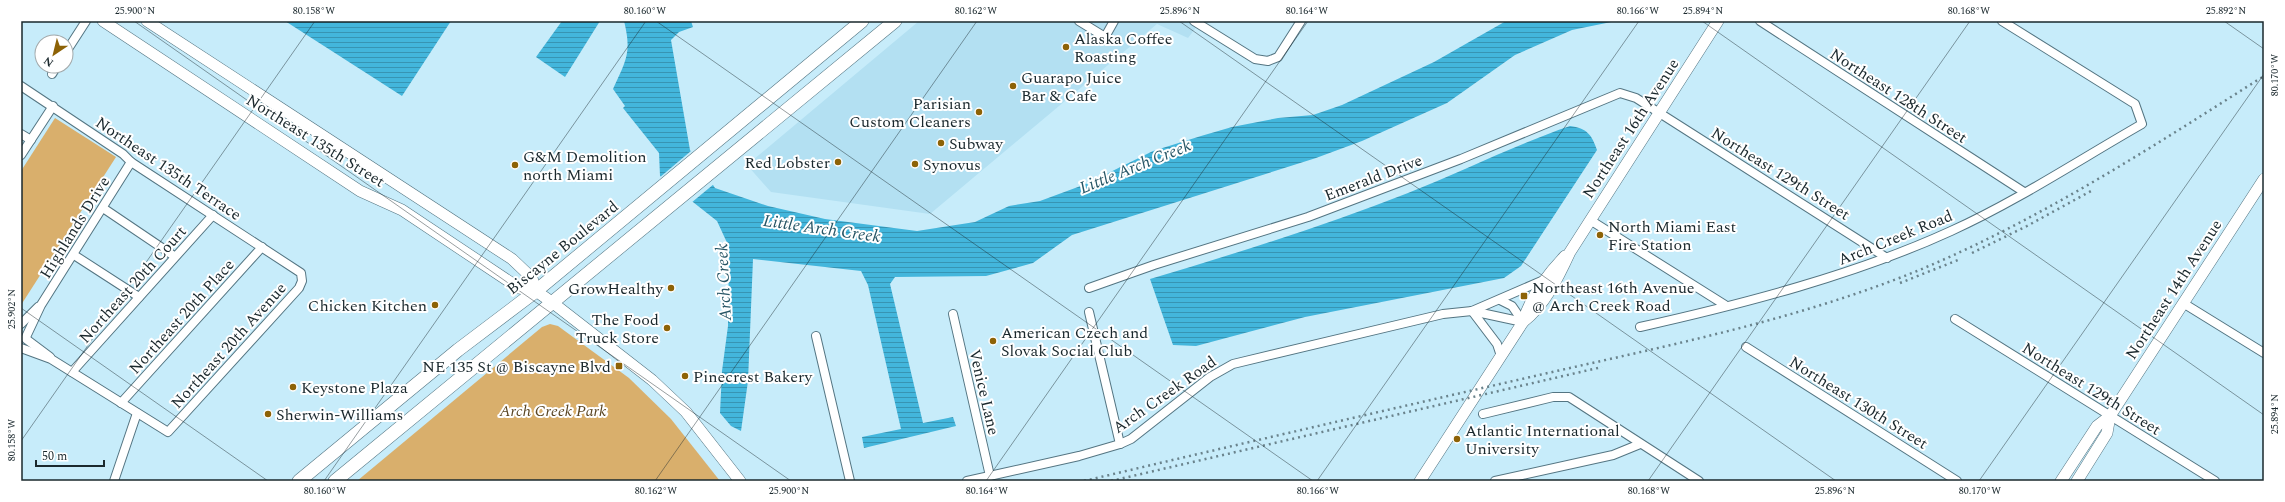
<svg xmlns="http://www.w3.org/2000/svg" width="2285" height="502" font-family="Spectral,serif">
<defs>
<pattern id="water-rules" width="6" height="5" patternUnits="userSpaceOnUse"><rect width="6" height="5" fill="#43b6dc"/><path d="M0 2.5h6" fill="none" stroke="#3794b3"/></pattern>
</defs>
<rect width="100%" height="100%" fill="#c7ecfa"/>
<polygon fill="#b3e0f2" points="919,21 1201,21 1188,38 1157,24 930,214 771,192 747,165"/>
<g fill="#d9af6c">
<polygon points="55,118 116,157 21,305 21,171"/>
<polygon points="550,324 558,326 629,378 671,419 720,481 357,481 542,327"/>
</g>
<g fill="url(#water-rules)">
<polygon points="285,21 451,21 402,96"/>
<polygon points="562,21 600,21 565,77 536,57"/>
<path d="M 624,21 L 691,21 L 693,27 L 679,32 L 671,40 L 690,150 L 715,188 L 768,206 L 825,219 L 917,231 L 975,222 L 1009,206 L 1040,201 L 1086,184 L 1153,151 L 1201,136 L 1232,127 L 1278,118 L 1313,115 L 1342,105 L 1434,62 L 1506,21 L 1616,21 L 1572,30 L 1515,55 L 1447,103 L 1362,141 L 1316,158 L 1072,235 L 1033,263 L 986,276 L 895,277 L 890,284 L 923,423 L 953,417 L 956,426 L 864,448 L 862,437 L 901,429 L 868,285 L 861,271 L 753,259 L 748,381 L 741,431 L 731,426 L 720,413 L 722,371 L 728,326 L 729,247 L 717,221 L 660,176 L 659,153 L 623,108 L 625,106 L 613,89 C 626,60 632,53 624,21 Z"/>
<path d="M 1570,126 C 1587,128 1592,135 1597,150 L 1521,266 L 1504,278 L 1305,317 L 1196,346 L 1173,345 L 1150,279 C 1237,253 1324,226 1408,193 C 1463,171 1515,145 1570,126 Z"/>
</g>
<polygon fill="#c7ecfa" points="691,151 714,184 691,203 659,178"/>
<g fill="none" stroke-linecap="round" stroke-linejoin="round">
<defs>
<g id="street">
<polyline points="1079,21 1105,37 1114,21"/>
<polyline points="1194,21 1255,59 1268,61 1278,57 1301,21"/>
<polyline points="1760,21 2024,192"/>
<polyline points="66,52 86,21"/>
<polyline points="52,74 57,66"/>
<polyline points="21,86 123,154 131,162 301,273 302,281 299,288 168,432 51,359 21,348"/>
<polyline points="21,134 31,140"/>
<polyline points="21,155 53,106"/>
<polyline points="103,208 174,256"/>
<polyline points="1590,220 1725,305"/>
<polyline points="74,255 139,297"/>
<polyline points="1089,288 1154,265 1308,217 1461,159 1620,93 1636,98 1887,258"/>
<polyline points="1500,300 1512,306 1523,322"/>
<polyline points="2183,303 2264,353"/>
<polyline points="1472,311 1546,279"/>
<polyline points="1472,311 1497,344 1501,356"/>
<polyline points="1089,312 1120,444"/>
<polyline points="953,314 990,476"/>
<polyline points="1955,319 2215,481"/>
<polyline points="21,324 38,307"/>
<path d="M 1640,327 C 1743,304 1855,275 1951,231 C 2017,201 2079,160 2142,124 L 2135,104 L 2002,21"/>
<polyline points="816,336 850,481"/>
<polyline points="26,337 41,305 131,162"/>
<polyline points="26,339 50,357"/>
<polyline points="1746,347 1957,481"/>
<polyline points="72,372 213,215"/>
<polyline points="121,403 262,247"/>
<polyline points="1483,414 1553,397 1569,397 1699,481"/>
<polyline points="114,481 137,413"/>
<polyline points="967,481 1079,456 1120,444 1131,439 1210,377 1233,364 1443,314 1472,311 1523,322"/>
<polyline points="1495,481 1613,455 1640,444"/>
</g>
<g id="secondary">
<polyline points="103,21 360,191 402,210 519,288 536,291 553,303 652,380 686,412 740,481"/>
<polyline points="147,21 512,259 532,278 536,291"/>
<path d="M 1523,322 C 1545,305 1558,278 1570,252 L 1718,21"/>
<path d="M 1420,481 L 1523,322 C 1530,297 1547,275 1565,256"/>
<polyline points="2061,481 2097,426 2110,416 2264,179"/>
<polyline points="2077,481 2107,433 2110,416"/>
</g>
<g id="primary">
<polyline points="299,481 458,350 536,291 862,21"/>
<polyline points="335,481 895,21"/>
</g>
</defs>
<use href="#street" stroke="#547582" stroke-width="10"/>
<use href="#secondary" stroke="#547582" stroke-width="12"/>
<use href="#primary" stroke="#547582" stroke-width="14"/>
<use href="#street" stroke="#fff" stroke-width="8"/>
<use href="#secondary" stroke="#fff" stroke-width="11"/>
<use href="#primary" stroke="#fff" stroke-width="13"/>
<g stroke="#6a838c" stroke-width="2.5" stroke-dasharray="2 4" stroke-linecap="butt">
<polyline points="1972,253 2027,226 2091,191"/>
<polyline points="1900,283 1958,260"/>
<path d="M 1084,481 C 1235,445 1387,410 1539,375 C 1666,346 1796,320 1917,271 C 2040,220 2152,147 2264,76"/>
<polyline points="1111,481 1602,367"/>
</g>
</g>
<path fill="none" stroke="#1a282d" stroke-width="1" stroke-opacity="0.45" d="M 134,21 L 791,481M 656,21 L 1313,481M 1179,21 L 1836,481M 1702,21 L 2264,415M 2224,21 L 2264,49M 21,308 L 268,481M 21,441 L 315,21M 324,481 L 646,21M 655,481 L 977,21M 986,481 L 1308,21M 1317,481 L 1639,21M 1648,481 L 1970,21M 1979,481 L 2264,74"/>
<g fill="#8d6206" stroke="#fff" stroke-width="1.5">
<circle cx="1066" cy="47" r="4"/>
<circle cx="1013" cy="86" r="4"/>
<circle cx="979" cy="112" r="4"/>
<circle cx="941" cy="143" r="4"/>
<circle cx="838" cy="162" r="4"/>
<circle cx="915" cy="164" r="4"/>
<circle cx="515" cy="165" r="4"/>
<circle cx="1600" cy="235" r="4"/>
<circle cx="671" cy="288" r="4"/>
<rect x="1520" y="292" width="8" height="8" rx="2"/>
<circle cx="435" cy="305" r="4"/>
<circle cx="667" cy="328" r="4"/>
<circle cx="993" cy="341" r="4"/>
<rect x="615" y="362" width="8" height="8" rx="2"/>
<circle cx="685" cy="376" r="4"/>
<circle cx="293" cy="387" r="4"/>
<circle cx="268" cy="414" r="4"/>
<circle cx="1457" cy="439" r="4"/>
</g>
<g text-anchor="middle" stroke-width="4" stroke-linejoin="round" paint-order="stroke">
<g font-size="16" fill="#1a282d" stroke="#fff" text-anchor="start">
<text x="1074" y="44">Alaska Coffee<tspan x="1074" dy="18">Roasting</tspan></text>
<text x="1021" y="83">Guarapo Juice<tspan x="1021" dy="18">Bar &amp; Cafe</tspan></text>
<text x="971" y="109" text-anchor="end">Parisian<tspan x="971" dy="18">Custom Cleaners</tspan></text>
<text x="949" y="149">Subway</text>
<text x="523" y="162">G&amp;M Demolition<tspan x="523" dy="18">north Miami</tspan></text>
<text x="830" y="168" text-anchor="end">Red Lobster</text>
<text x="923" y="170">Synovus</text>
<text x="1608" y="232">North Miami East<tspan x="1608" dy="18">Fire Station</tspan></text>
<text x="1532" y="293">Northeast 16th Avenue<tspan x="1532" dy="18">@ Arch Creek Road</tspan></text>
<text x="663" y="294" text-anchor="end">GrowHealthy</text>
<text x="427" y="311" text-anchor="end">Chicken Kitchen</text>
<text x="659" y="325" text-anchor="end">The Food<tspan x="659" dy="18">Truck Store</tspan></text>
<text x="1001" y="338">American Czech and<tspan x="1001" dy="18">Slovak Social Club</tspan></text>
<text x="611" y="372" text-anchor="end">NE 135 St @ Biscayne Blvd</text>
<text x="693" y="382">Pinecrest Bakery</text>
<text x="301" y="393">Keystone Plaza</text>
<text x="276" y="420">Sherwin-Williams</text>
<text x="1465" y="436">Atlantic International<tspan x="1465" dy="18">University</tspan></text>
</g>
<g font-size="16" fill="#1a282d" stroke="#fff">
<text transform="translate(1899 95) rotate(33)" y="6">Northeast 128th Street</text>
<text transform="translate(1630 128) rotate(-57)" y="6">Northeast 16th Avenue</text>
<text transform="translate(316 140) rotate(32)" y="6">Northeast 135th Street</text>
<text transform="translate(169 168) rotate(34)" y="6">Northeast 135th Terrace</text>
<text transform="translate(1781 173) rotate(32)" y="6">Northeast 129th Street</text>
<text transform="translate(1373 177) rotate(-21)" y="6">Emerald Drive</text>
<text transform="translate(74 227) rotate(-58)" y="6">Highlands Drive</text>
<text transform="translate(1895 237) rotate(-22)" y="6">Arch Creek Road</text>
<text transform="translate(562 247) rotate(-39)" y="6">Biscayne Boulevard</text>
<text transform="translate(132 284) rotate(-48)" y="6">Northeast 20th Court</text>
<text transform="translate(2173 289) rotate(-57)" y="6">Northeast 14th Avenue</text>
<text transform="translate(181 316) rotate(-48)" y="6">Northeast 20th Place</text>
<text transform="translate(228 345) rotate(-48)" y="6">Northeast 20th Avenue</text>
<text transform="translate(2092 388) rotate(32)" y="6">Northeast 129th Street</text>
<text transform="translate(985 392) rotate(77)" y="6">Venice Lane</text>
<text transform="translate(1164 394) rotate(-35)" y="6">Arch Creek Road</text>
<text transform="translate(1859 402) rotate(32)" y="6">Northeast 130th Street</text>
</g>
<g font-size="16" font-style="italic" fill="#5a4522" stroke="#fff">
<text x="553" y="416">Arch Creek Park</text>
</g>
<g font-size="17" font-style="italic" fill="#275666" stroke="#fff">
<text transform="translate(1135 166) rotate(-22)" y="6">Little Arch Creek</text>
<text transform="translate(822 228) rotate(8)" y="6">Little Arch Creek</text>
<text transform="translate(723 282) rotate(-93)" y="6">Arch Creek</text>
</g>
</g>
<rect width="2285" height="502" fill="none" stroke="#ffffff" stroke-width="44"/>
<g transform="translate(54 54) rotate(215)"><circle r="19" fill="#ffffff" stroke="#a3a9ab"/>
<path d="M0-3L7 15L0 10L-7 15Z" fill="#8d6206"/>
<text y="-6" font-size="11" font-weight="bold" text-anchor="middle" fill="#1a282d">N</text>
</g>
<path d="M36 460v6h68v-6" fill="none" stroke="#1a282d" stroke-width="2"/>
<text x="42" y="460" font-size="12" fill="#1a282d" stroke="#ffffff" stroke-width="3" paint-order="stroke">50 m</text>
<rect x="22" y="22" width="2241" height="458" fill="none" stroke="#1a282d" stroke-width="1.5"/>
<g font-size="10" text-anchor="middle" fill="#1a282d">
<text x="135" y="14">25.900°N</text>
<text x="314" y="14">80.158°W</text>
<text x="645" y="14">80.160°W</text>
<text x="976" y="14">80.162°W</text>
<text x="1180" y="14">25.896°N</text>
<text x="1307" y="14">80.164°W</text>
<text x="1638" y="14">80.166°W</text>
<text x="1703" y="14">25.894°N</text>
<text x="1969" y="14">80.168°W</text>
<text x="2226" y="14">25.892°N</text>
<text transform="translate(2274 75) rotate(-90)" y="4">80.170°W</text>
<text transform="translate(11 309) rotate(-90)" y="4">25.902°N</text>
<text transform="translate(2274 414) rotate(-90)" y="4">25.894°N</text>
<text transform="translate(11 440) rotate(-90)" y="4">80.158°W</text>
<text x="325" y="494">80.160°W</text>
<text x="656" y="494">80.162°W</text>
<text x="789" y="494">25.900°N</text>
<text x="987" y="494">80.164°W</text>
<text x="1318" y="494">80.166°W</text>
<text x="1649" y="494">80.168°W</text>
<text x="1835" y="494">25.896°N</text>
<text x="1980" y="494">80.170°W</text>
</g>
</svg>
